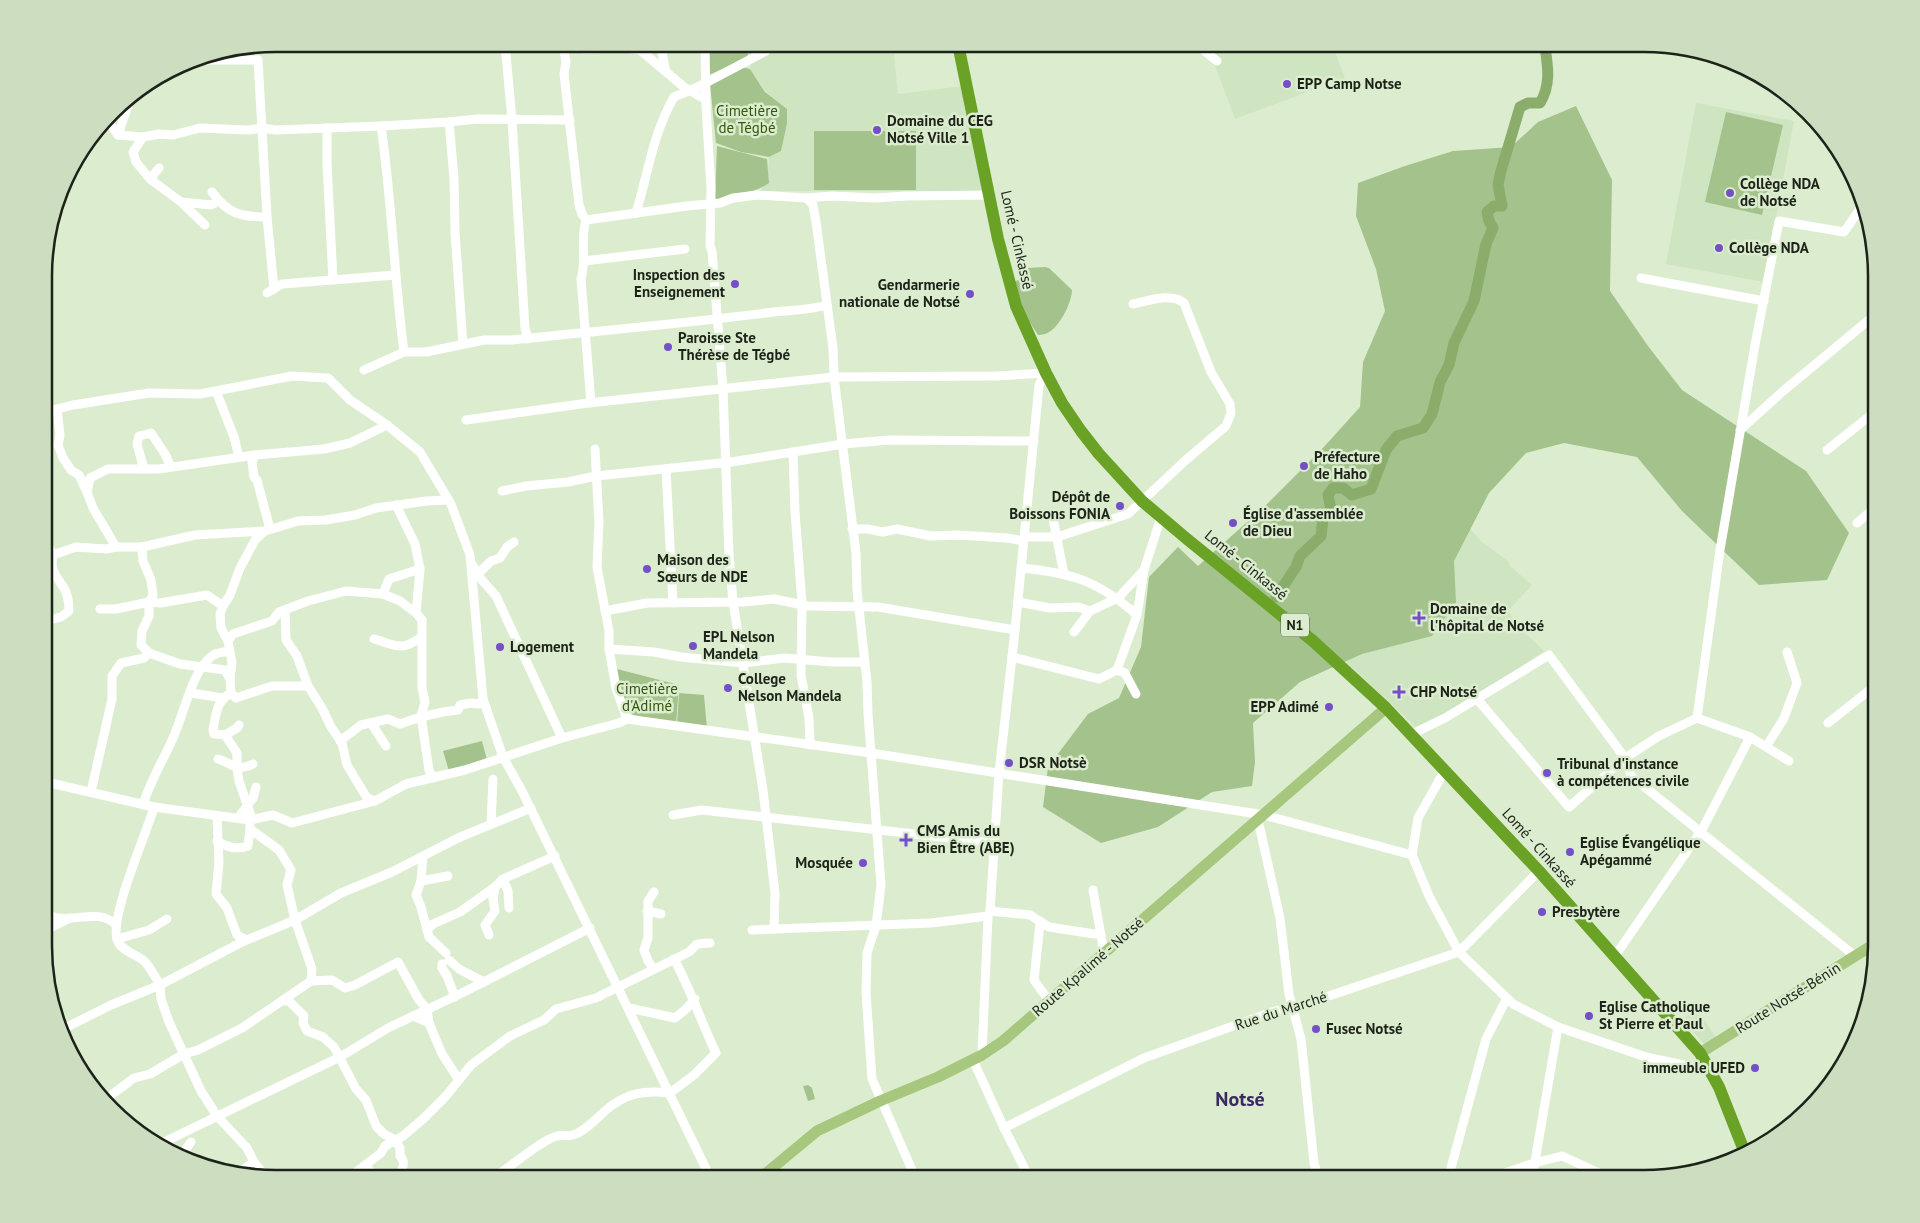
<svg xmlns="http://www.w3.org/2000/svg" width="1920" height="1223" font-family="'PT Sans',sans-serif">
<rect width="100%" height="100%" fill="#dcedcf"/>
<g fill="#cfe4c0">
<polygon points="747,44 893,44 898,94 963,86 982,191 761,191 768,173 769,157 781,151 787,109 769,95 751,71"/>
<polygon points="1207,44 1332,44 1345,78 1235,119"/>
<polygon points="1696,103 1794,121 1764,282 1666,264"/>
<polygon points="1452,508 1481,541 1508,561 1510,566 1532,585 1508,611 1518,626 1544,651 1454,712 1416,727 1312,630"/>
<polygon points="1696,1007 1716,1038 1705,1045 1683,1020"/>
</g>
<g fill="#a4c28c">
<polygon points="709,44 747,44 748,57 709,75"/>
<polygon points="742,67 750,69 765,92 787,109 787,123 781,151 769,157 741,152 716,143 710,84"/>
<polygon points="1576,106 1612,180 1610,291 1648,346 1682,390 1806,471 1849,533 1827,580 1759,585 1682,511 1637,457 1564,443 1526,453 1489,493 1454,561 1456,602 1432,636 1362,654 1300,682 1253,723 1255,762 1252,786 1212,792 1158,827 1101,843 1043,807 1048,767 1088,714 1119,698 1141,647 1149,577 1178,547 1198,566 1265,506 1322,449 1360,407 1363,362 1385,311 1376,269 1356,216 1358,183 1405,166 1453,151 1511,147 1538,122"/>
<polygon points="1726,112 1783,125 1762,215 1705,202"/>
<rect x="814" y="131" width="102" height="59"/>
<path d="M 717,146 L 767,159 L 769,183 C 753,195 732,192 715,202 Z"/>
<path d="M 1045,267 L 1049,268 L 1072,290 C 1072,302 1060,326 1049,332 C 1047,334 1041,335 1038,335 L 1025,315 L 1014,282 L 1018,280 L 1024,280 L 1028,268 Z"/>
<path d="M 617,669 L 679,685 L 676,724 L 633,715 C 624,701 620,686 617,669 Z"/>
<polygon points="679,693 704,695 707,729 677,724"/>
<polygon points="482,741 487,760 449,771 443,751"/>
<polygon points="808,1085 812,1088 815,1099 808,1101 803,1086"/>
</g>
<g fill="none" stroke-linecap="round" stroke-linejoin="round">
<path stroke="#8aad6b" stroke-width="11" d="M 1276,597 L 1296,567 L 1300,556 L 1321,536 L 1323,519 L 1331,509 L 1328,495 L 1333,488 L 1343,488 L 1352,495 L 1371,489 L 1386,450 L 1397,436 L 1423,428 L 1432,414 L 1440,382 L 1449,365 L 1454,343 L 1474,301 L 1486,244 L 1493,228 L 1489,221 L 1487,212 L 1494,206 L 1502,206 L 1498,184 L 1501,171 L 1520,107 L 1528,103 L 1540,103 C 1551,85 1548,67 1545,47 L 1547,44"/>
<g stroke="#fff" stroke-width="9">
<polyline points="505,44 512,120 525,328 528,339"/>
<path d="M 563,44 L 566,62 L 564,74 L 579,205 L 582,214 L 586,220 C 580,239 587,259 581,279 L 591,403"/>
<polyline points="572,44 584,49 625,48 640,50 684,87 706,100"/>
<polyline points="660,44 666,72"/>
<polyline points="705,44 706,106 711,189 710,246 712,251 723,389 729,555 733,602 763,790 775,893 774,929"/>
<polyline points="1196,44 1217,61"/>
<polyline points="193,60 258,60 267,217 274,289"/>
<path d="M 108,121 L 118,135 L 143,137 L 159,134 L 173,135 L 200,128 L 249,130 L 262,128 L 276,130 L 381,126 C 392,201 394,277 404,352"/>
<polyline points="381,126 449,122"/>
<polyline points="327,128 327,164 333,280"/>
<polyline points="118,135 131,96"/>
<polyline points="143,137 133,152 136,162 150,179"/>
<polyline points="159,168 150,179 181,202 211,205 219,201"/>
<path d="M 212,192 C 228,214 241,217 267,217"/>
<polyline points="807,198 813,205 816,222 833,348 834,377 856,553 857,590 867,682 868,714 881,885 876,926 867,953 866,993 872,1079 916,1179"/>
<polyline points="181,202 205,225"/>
<path d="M 636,213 C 648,174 653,133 674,97 L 698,87 L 766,51"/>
<polyline points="586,220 687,206 720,203 733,198 757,195 807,198 832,196 875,198 906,196 990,195"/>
<polyline points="584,261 685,249"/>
<polyline points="1641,278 1764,301"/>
<polyline points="267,293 282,284 395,275"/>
<polyline points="463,344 455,233 454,178 449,122 477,119 570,120"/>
<path d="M 364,370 L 404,352 L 426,352 L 484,340 L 511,340 C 596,331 681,324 766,313 C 787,310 807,311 827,305"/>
<polyline points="216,391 234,437 239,457"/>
<polyline points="57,409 60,435 58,445 63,458 71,470 79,475 87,492"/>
<polyline points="46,412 73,405 149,393 200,394 292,376 328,378 350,400 387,425 420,452 451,504 470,555 483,699 503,757 522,791 711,1179"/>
<polyline points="466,420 588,403 834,377 997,376 1046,373"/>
<polyline points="1740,430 1782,392 1876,314"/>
<polyline points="595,449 599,522 597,567 609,631 609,649 616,688 627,719"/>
<polyline points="1827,450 1876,411"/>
<polyline points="793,452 795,512 802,604 801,675 809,718 810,745"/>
<polyline points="255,455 252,462 254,477 257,480 270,529"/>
<polyline points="144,469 137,444 139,436 151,433 165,454 171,467"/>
<polyline points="666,469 673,603"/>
<polyline points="502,491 526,486 568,482 596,476 731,462 843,444 889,440 1034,441"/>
<polyline points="396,505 415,544 420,569 416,613 422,620 422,688 425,702 421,716 429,770 433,778"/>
<polyline points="1053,519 1064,574"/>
<polyline points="1857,523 1876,507"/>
<polyline points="852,529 867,529 883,532 897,529 931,536 958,535 1007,538 1024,541"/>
<path d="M 1024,537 L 1057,537 L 1128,514 L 1187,459 L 1226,426 L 1231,413 L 1230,404 L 1211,372 L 1184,303 C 1171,292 1148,301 1133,304"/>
<polyline points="46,541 53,555"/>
<polyline points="116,547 93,508 87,492 90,478 108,469 159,469 255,455 324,449 350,443 387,425"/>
<polyline points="142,547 143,561 151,580 153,595 149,602 149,616 142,631 141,645 149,653"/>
<polyline points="472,564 481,579 496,596 562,738"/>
<path d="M 1021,568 C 1073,573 1098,581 1137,615"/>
<polyline points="476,576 491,561 500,558 507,547 514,542"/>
<polyline points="383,594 400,601 416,613"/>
<polyline points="1018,602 1050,608 1078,607 1090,611"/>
<polyline points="100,609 116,609 149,602 160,603 207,595 223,606"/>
<polyline points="285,610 286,640 297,656 308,686"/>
<polyline points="605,611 647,603 743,602 774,599 808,606 878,607 1015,630"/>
<path d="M 50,620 L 61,617 L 69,611 C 69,603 68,595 64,588 C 55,574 50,571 53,555 L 76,547 L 106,549 L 116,547 L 142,547 L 195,535 L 265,531 L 298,521 L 326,520 L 355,515 L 376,508 L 427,501 L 448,500"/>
<polyline points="1074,632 1090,611 1118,598 1144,570"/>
<path d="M 374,639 C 395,645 402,652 421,637"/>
<polyline points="228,641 221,628 220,614 223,606 230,595 240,568 255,540 265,531"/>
<polyline points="609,649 654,652 681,657 744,663 784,658 831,662 865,662"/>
<polyline points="1012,657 1099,679 1117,670 1125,673 1136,694"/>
<polyline points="1117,670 1137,615 1144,570 1161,517"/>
<polyline points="230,679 232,662 228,641 233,634 272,621 279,612 308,601 346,591 383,594 389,579 420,569"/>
<polyline points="191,693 223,698"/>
<polyline points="231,693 236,698 272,686 308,686 322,708 331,727 342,743 347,765 367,798 375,801"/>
<polyline points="1477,699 1569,807 1625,758 1659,736 1697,718 1750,737 1789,761"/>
<polyline points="1697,718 1720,550 1755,345 1779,221 1844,232 1860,209"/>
<polyline points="371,723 386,746"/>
<polyline points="1828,723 1876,685"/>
<polyline points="1412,734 1445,718 1549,655 1625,758 1631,776 1855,956"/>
<polyline points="225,735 237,728 239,725"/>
<path d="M 340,741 L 361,725 L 388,719 L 400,724 C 419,717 437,712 458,710 L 460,705 L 471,703 L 479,704 L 483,699"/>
<polyline points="1766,747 1784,718 1797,683 1787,652"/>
<path d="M 218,759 C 233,764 236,772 253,764"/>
<polyline points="1445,770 1418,818 1412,855 1429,896 1459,952 1513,1004 1558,1027 1646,1057 1711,1071"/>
<polyline points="46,782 154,807 250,820 273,815 292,823 375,801 406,784 465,770 562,738 619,723 627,719 871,753 1264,815 1412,855"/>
<path d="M 91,792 L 112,699 L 112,676 L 121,663 L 144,658 L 149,653 L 180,664 L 225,670 L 230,679 L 231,693 C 216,701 216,715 213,730 L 214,734 L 225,735 L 237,753 L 237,768 L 239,781 L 252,819"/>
<path d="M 143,805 C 150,781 163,761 173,738 C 182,718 191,680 204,664 C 213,653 216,653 230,651"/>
<polyline points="673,815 702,810 994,843"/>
<polyline points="217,816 219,862 216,894 227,908 237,935 246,940"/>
<polyline points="238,818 253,798 256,787"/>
<polyline points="250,820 250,829 279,850 291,870 287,885 295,920 341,893 392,872 458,838 531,808"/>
<polyline points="1258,820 1280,918 1289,994 1301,1039 1314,1163 1319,1179"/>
<polyline points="491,824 493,779"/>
<path d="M 217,841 C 226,847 238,850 248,846 L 250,829"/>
<polyline points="423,856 421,881 416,895 421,907 429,937 446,953"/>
<polyline points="503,879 508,891 509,908"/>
<polyline points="421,881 448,876"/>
<polyline points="1093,890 1104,953"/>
<polyline points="647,911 661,914"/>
<polyline points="990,911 1030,915 1049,927 1101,935"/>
<path d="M 46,913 C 66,928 97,905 116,925"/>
<polyline points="1040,923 1034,980 1049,1001"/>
<polyline points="46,930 70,918"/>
<polyline points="427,930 433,924 460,912 495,887 503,879 555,856"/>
<polyline points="752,930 931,923 988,916"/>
<polyline points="489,935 485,925 495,911 493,899 495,887"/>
<polyline points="117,939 149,930 167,919"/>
<polyline points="1615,956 1703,828 1750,737"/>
<polyline points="449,960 459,969 484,982"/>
<polyline points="442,964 442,968 447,976 455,997"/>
<polyline points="653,968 648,961 644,950 648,938 648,901 654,892"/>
<polyline points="311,981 332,980 345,988 355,985 398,962 419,1000 427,1009 429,1023"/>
<path d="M 284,1001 L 289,1001 L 304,1016 L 303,1023 L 307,1031 L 323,1037 L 334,1047 L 356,1089 L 366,1100 L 376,1126 L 384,1134 L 395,1140 L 400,1148 L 400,1156 C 408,1164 399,1170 401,1179"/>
<polyline points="629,1008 675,1018 686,1009 695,999"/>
<polyline points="413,1016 429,1023 442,1054 459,1080"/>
<polyline points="65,1028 111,1005 160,985 161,999 169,1022 201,1091 217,1116 247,1148 254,1162 267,1178"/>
<polyline points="982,1055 988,916 990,911 999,773 1015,630 1039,385 1044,374"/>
<polyline points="973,1060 1004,1128 1030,1179"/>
<path d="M 106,1099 L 134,1078 L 150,1074 L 184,1054 L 198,1050 L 242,1028 L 311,981 L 312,969 L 295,920 L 242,942 L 160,985 C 155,977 150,966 143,960 C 135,954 123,951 118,942 C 107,921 147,833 154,807"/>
<polyline points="1004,1128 1144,1058 1275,1011 1308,1003 1459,952 1539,871"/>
<polyline points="158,1145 340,1057 388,1028 462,993 590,928"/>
<polyline points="181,1156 191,1142"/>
<polyline points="365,1166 378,1179"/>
<polyline points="237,1174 254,1162"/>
<polyline points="347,1179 381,1153 385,1146 403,1136 423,1119 446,1096 471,1065 510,1036 544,1020 556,1009 596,998 689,952 697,944 710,943"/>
<path d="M 492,1179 C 508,1169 541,1140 557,1136 C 566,1133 566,1139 578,1133 C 589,1127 596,1119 605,1111 C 625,1093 644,1090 670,1093 L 694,1075 L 716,1053 C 701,1022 691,990 674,959"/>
<polyline points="1448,1179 1486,1039 1507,998"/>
<polyline points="1487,1179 1534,1163 1562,1156 1612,1179"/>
<polyline points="1532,1179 1558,1027"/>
</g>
<g stroke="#a6c77d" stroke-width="11">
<polyline points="1700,1053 1876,943"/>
<polyline points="759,1179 817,1131 880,1101 938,1077 982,1055 1003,1041 1386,708"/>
</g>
<polyline stroke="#6aa226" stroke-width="12" points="958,44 998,239 1016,306 1046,373 1062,403 1081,431 1099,454 1142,501 1187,539 1313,641 1386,708 1539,871 1700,1053 1719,1087 1745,1153"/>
</g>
<g fill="#754fc8" stroke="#dcedcf" stroke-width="2">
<circle cx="1287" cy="84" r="5"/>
<circle cx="877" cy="130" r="5"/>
<circle cx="1730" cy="193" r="5"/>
<circle cx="1719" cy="248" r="5"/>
<circle cx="735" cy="284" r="5"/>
<circle cx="970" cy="294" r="5"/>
<circle cx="668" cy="347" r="5"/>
<circle cx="1304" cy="466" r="5"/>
<circle cx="1120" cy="506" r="5"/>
<circle cx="1233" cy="523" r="5"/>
<circle cx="647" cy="569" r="5"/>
<path d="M1416.5 610.5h5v5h5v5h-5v5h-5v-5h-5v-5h5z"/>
<circle cx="693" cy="646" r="5"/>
<circle cx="500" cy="647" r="5"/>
<circle cx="728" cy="688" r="5"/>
<path d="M1396.5 684.5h5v5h5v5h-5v5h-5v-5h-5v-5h5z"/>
<circle cx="1329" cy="707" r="5"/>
<circle cx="1009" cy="763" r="5"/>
<circle cx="1547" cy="773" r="5"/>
<path d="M903.5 832.5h5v5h5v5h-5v5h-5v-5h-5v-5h5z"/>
<circle cx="1570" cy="852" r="5"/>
<circle cx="863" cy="863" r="5"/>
<circle cx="1542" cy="912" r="5"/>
<circle cx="1589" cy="1016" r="5"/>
<circle cx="1316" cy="1029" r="5"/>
<circle cx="1755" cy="1068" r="5"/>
</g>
<g text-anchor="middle" stroke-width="5" stroke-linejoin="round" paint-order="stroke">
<rect fill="#dcedcf" stroke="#56604f" stroke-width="1" x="1281" y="613.5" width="28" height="23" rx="4"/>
<g font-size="14" font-weight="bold" fill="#1d2318">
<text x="1295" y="630">N1</text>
</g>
<g font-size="15" font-weight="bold" fill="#1d2318" stroke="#dcedcf" text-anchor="start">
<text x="1297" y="89">EPP Camp Notse</text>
<text x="887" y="126">Domaine du CEG<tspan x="887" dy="17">Notsé Ville 1</tspan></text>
<text x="1740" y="189">Collège NDA<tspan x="1740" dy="17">de Notsé</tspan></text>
<text x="1729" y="253">Collège NDA</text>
<text x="725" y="280" text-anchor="end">Inspection des<tspan x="725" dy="17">Enseignement</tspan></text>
<text x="960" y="290" text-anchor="end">Gendarmerie<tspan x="960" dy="17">nationale de Notsé</tspan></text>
<text x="678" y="343">Paroisse Ste<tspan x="678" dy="17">Thérèse de Tégbé</tspan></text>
<text x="1314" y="462">Préfecture<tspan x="1314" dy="17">de Haho</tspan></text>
<text x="1110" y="502" text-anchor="end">Dépôt de<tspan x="1110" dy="17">Boissons FONIA</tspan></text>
<text x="1243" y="519">Église d'assemblée<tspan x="1243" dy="17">de Dieu</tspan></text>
<text x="657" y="565">Maison des<tspan x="657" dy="17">Sœurs de NDE</tspan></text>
<text x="1430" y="614">Domaine de<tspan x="1430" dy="17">l'hôpital de Notsé</tspan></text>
<text x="703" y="642">EPL Nelson<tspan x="703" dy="17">Mandela</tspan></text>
<text x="510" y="652">Logement</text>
<text x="738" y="684">College<tspan x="738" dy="17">Nelson Mandela</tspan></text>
<text x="1410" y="697">CHP Notsé</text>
<text x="1319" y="712" text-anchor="end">EPP Adimé</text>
<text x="1019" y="768">DSR Notsè</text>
<text x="1557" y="769">Tribunal d'instance<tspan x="1557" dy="17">à compétences civile</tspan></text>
<text x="917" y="836">CMS Amis du<tspan x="917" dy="17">Bien Être (ABE)</tspan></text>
<text x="1580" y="848">Eglise Évangélique<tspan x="1580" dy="17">Apégammé</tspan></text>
<text x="853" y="868" text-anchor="end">Mosquée</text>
<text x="1552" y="917">Presbytère</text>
<text x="1599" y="1012">Eglise Catholique<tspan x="1599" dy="17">St Pierre et Paul</tspan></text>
<text x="1326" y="1034">Fusec Notsé</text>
<text x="1745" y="1073" text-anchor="end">immeuble UFED</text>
</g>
<g font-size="15" fill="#35560e" stroke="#dcedcf">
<text x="747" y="116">Cimetière<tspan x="747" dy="17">de Tégbé</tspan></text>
<text x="647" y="694">Cimetière<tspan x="647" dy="17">d'Adimé</tspan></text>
</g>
<g font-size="15" fill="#1d2318" stroke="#dcedcf">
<text transform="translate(1017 240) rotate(77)" y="5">Lomé - Cinkassé</text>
<text transform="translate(1246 565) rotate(39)" y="5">Lomé - Cinkassé</text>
<text transform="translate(1539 848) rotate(48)" y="5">Lomé - Cinkassé</text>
<text transform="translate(1088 967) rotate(-41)" y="5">Route Kpalimé - Notsé</text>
<text transform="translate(1788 998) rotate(-32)" y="5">Route Notsé-Bénin</text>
<text transform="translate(1281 1011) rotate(-18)" y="5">Rue du Marché</text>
</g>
<g font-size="20" font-weight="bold" fill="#3b2964" stroke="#dcedcf">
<text x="1240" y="1106">Notsé</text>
</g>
</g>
<path d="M0 0H1920V1223H0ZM276 52H1644A224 224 0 0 1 1868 276V946A224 224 0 0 1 1644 1170H276A224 224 0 0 1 52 946V276A224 224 0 0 1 276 52Z" fill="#cdddc0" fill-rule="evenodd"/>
<path fill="none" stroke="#1d2318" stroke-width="2.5" d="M276 52H1644A224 224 0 0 1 1868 276V946A224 224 0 0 1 1644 1170H276A224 224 0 0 1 52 946V276A224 224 0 0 1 276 52Z"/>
</svg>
